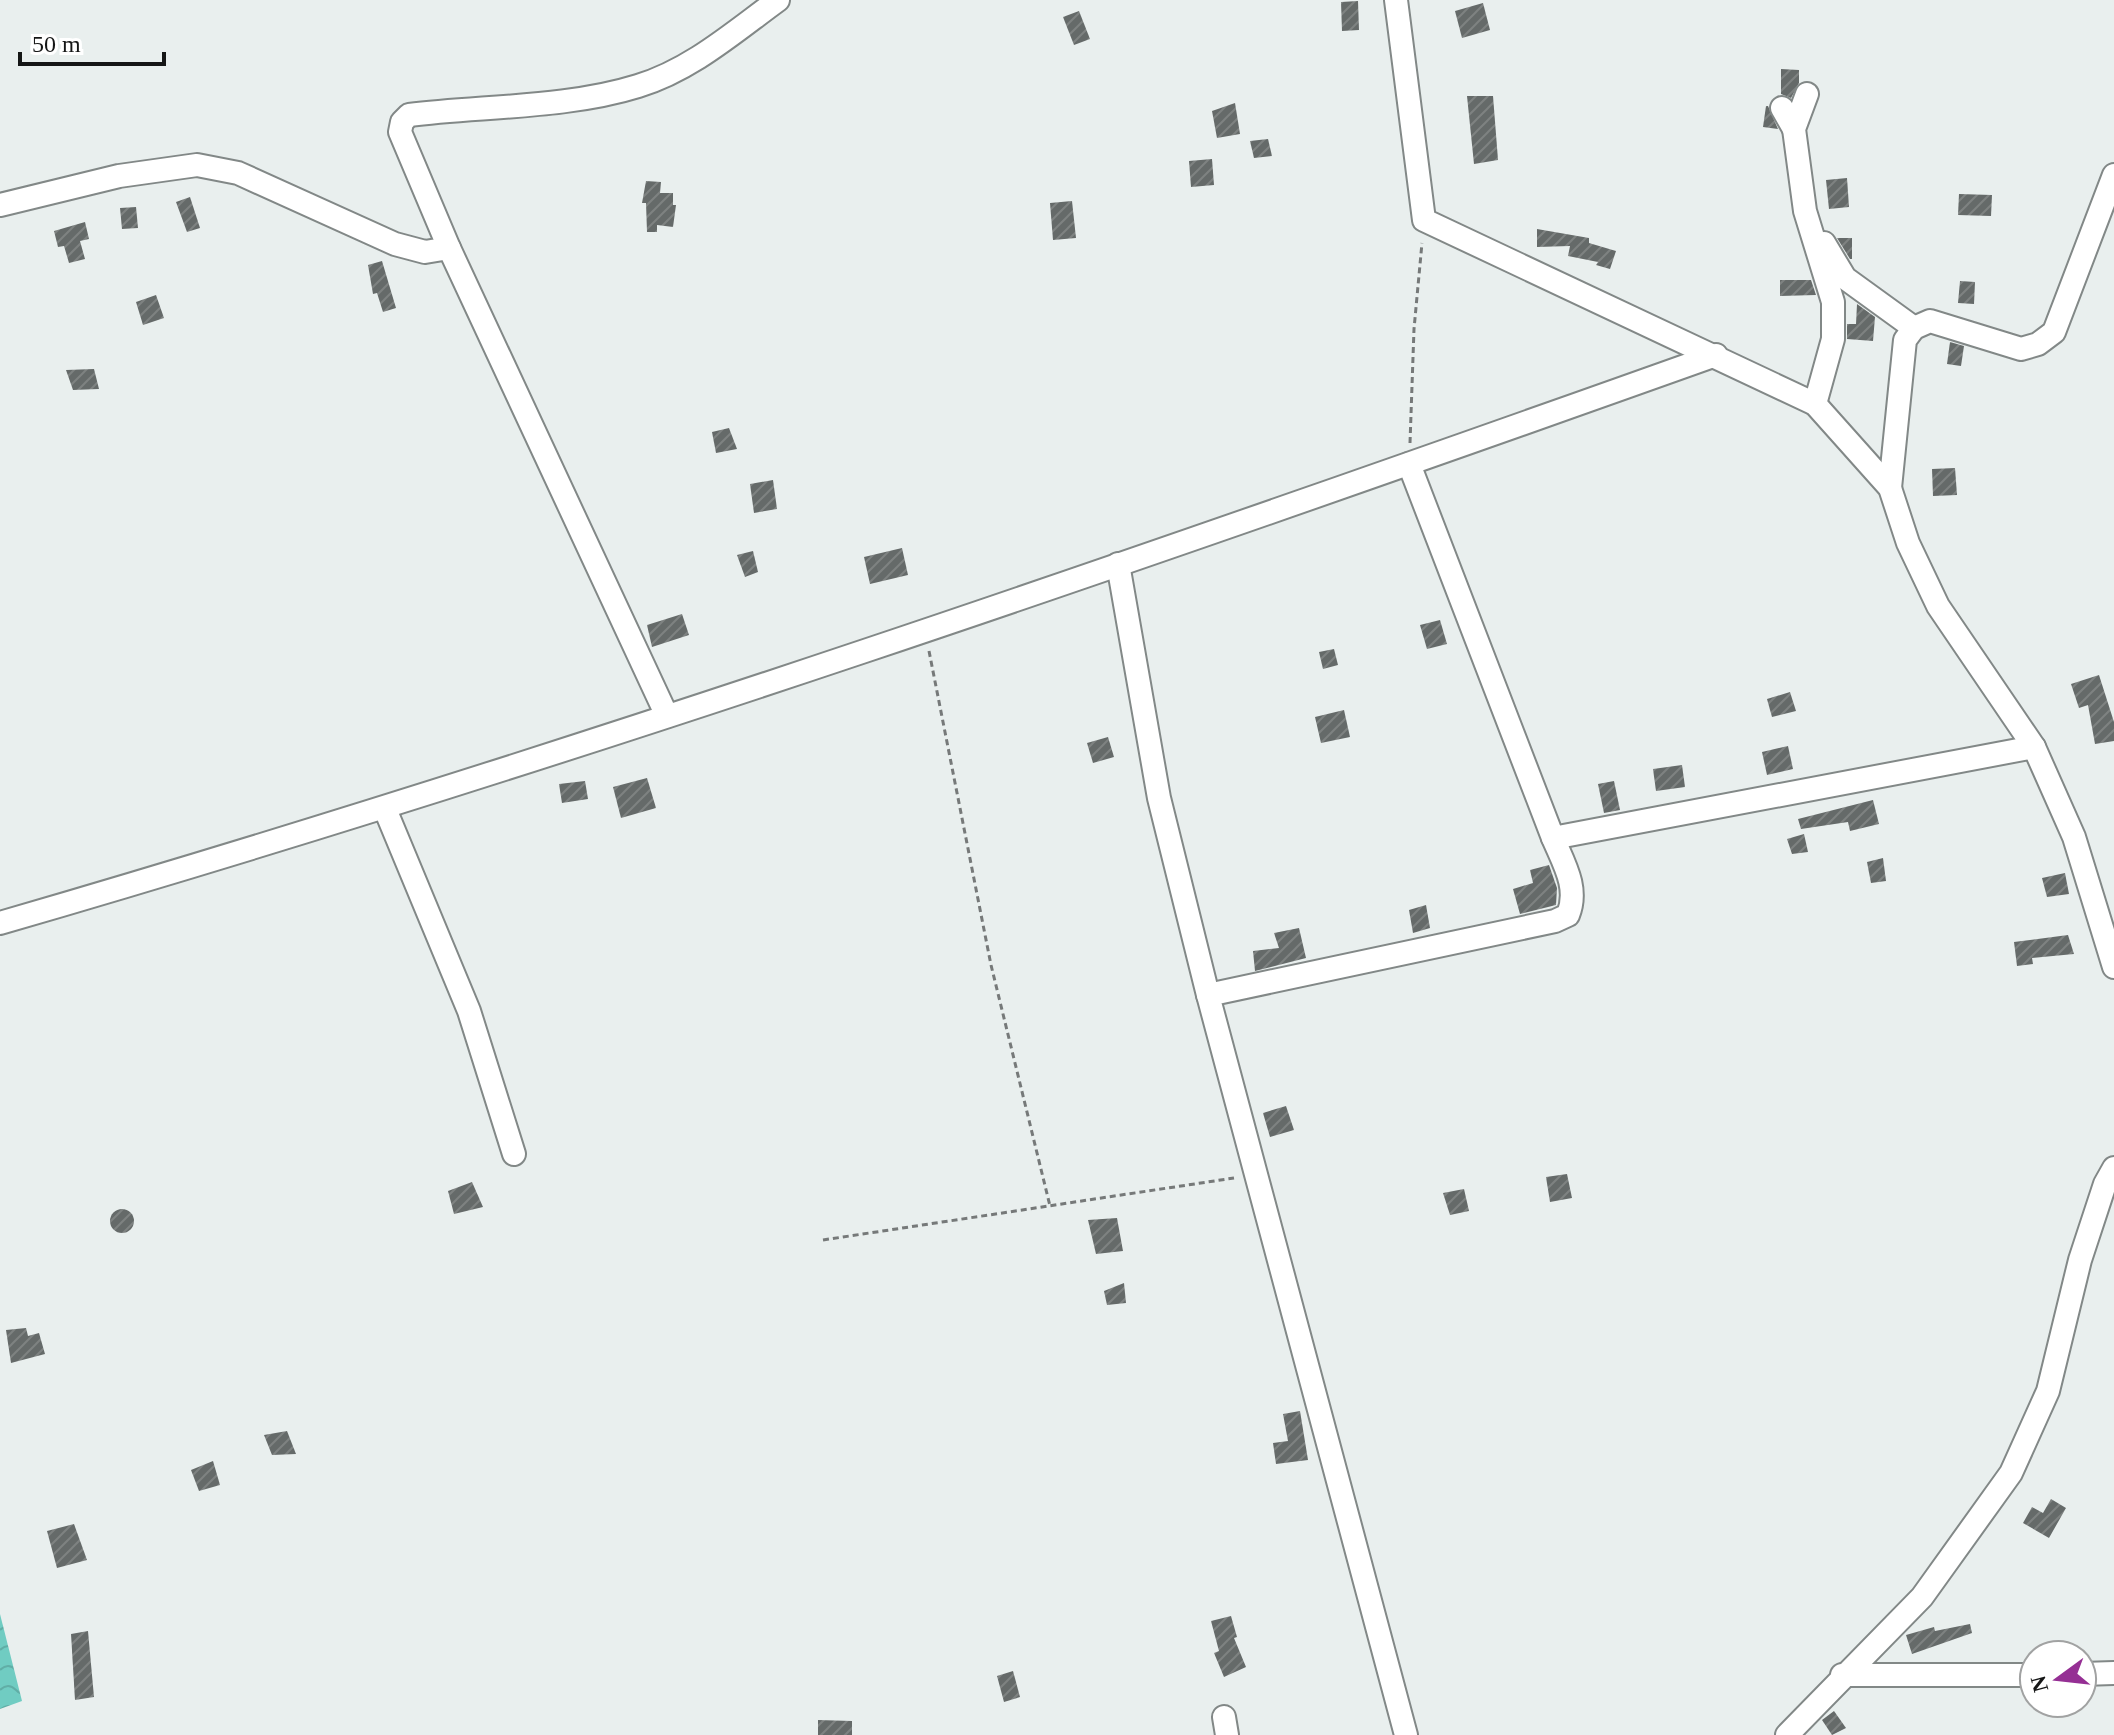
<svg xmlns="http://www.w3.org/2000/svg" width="2114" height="1735" font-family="'Times New Roman',serif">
<defs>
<pattern id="water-waves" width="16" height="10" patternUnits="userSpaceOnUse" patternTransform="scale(2)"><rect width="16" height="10" fill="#70ccc2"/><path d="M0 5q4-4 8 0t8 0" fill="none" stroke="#60aea6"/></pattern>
<pattern id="building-hatch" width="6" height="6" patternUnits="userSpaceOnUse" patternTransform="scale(2)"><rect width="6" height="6" fill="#656a69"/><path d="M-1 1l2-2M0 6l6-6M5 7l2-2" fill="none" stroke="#7e8281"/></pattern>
</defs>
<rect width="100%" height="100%" fill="#e9efee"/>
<polygon fill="url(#water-waves)" points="0,1614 22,1701 0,1709"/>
<g fill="url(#building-hatch)">
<polygon points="1358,1 1359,30 1342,31 1341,2"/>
<polygon points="1483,3 1490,30 1462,38 1455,11"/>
<polygon points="1079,11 1090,39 1074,45 1063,17"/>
<polygon points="1781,69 1799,70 1799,83 1791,98 1781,94"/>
<polygon points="1467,96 1493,96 1498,160 1474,164"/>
<polygon points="1235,103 1240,134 1217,138 1212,111"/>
<polygon points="1766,106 1768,106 1778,129 1763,127"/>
<polygon points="1268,139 1272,156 1254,158 1250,141"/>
<polygon points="1212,159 1214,185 1191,187 1189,161"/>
<polygon points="1847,178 1849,207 1829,209 1826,180"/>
<polygon points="646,181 661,182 660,193 673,193 673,205 676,205 673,227 657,225 657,232 647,232 646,203 642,203"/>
<polygon points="1959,194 1992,195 1991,216 1958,215"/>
<polygon points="190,197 200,228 187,232 176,202"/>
<polygon points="1072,201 1076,238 1053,240 1050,203"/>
<polygon points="136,207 138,228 122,229 120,208"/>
<polygon points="85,222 89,239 80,241 85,259 69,263 64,246 58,247 54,231"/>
<polygon points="1537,229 1589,238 1589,243 1616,251 1610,269 1596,265 1598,262 1568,256 1570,246 1537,247"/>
<polygon points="1837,238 1852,238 1852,259 1850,259"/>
<polygon points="382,261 396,308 383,312 377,293 373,294 368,265"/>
<polygon points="1780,280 1811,280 1816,295 1780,296"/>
<polygon points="1960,281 1975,282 1974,304 1958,303"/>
<polygon points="156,295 164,318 143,325 136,302"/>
<polygon points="1857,304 1875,317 1873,341 1847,339 1847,324 1856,324"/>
<polygon points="1950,342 1964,346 1961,366 1947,364"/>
<polygon points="94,369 99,389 73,390 66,370"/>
<polygon points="729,428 737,449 716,453 712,432"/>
<polygon points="1955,468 1957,495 1933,496 1932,469"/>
<polygon points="773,480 777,509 754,513 750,484"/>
<polygon points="902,548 908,575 870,584 864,557"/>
<polygon points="753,551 758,572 745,577 737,555"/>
<polygon points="682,614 689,635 652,647 647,625"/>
<polygon points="1440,620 1447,644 1427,649 1420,625"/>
<polygon points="1334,649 1338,665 1323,669 1319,652"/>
<polygon points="2099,675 2114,722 2114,741 2095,744 2088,705 2079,708 2071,684"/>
<polygon points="1790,692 1796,711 1772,717 1767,699"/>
<polygon points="1344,710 1350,737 1321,743 1315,717"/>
<polygon points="1108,737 1114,757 1093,763 1087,743"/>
<polygon points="1788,746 1793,769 1767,775 1762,752"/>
<polygon points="1682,765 1685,787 1656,791 1653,769"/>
<polygon points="647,778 656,808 621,818 613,787"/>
<polygon points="585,781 588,799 562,803 559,784"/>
<polygon points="1614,781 1620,810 1604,813 1598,784"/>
<polygon points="1873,800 1879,824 1850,831 1848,822 1801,829 1798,819"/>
<polygon points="1804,834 1808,852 1792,854 1787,839"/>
<polygon points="1883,858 1886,881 1871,883 1867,862"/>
<polygon points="1549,865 1557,888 1556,905 1520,914 1513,889 1533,883 1530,870"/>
<polygon points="2065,873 2069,894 2047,897 2042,878"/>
<polygon points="1426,905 1430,928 1413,933 1409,910"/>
<polygon points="1299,928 1306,958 1255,971 1253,951 1279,948 1274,933"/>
<polygon points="2068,935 2074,954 2032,958 2033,964 2017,966 2014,942"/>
<polygon points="1286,1106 1294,1130 1270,1137 1263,1113"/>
<polygon points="1567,1174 1572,1198 1550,1202 1546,1177"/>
<polygon points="472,1182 483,1207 454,1214 448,1191"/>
<polygon points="1464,1189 1469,1211 1450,1215 1443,1193"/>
<circle cx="122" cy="1221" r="12"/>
<polygon points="1117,1218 1123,1251 1096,1254 1088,1220"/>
<polygon points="1124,1283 1126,1303 1107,1305 1104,1291"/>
<polygon points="26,1328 28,1336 39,1333 45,1354 11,1363 6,1330"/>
<polygon points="1300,1411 1308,1460 1276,1464 1273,1443 1288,1441 1283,1414"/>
<polygon points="287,1431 296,1454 272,1455 264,1435"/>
<polygon points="213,1461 220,1485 199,1491 191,1470"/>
<polygon points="2051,1499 2066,1508 2049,1538 2023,1523 2032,1507 2043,1513"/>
<polygon points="74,1524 87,1560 57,1568 47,1531"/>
<polygon points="1231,1616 1237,1637 1234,1638 1246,1667 1224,1677 1214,1653 1219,1651 1211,1621"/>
<polygon points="1970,1624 1972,1633 1912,1654 1906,1635 1934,1627 1935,1631"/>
<polygon points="88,1631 94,1697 75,1700 71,1634"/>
<polygon points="1013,1671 1020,1697 1004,1702 997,1676"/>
<polygon points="1834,1711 1846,1728 1832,1735 1822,1720"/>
<polygon points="818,1720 852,1721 852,1735 818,1735"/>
</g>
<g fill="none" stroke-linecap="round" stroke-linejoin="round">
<defs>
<g id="street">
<polyline points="1396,0 1424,220 1815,404 1890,488 1908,543 1938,606 2034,747 2074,837 2114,967"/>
<polyline points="1807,94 1794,129 1805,211 1833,302 1833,339 1815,404"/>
<polyline points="1782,108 1794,129"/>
<path d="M 0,205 L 119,176 L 197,165 L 238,173 L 395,244 L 425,252 L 449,248 L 400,132 L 402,122 L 409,115 C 482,106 568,108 638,86 C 691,70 734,32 778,0"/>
<polyline points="1824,243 1845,278 1914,328"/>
<polyline points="449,248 667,716"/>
<polyline points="1409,464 1553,838 2034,747"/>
<polyline points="1890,488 1905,340 1914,328 1930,321 2021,349 2038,344 2054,332 2114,175"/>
<polyline points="1118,564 1159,798 1208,995"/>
<polyline points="385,809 469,1011 514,1154"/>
<path d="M 0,923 C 579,755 1149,557 1716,355"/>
<polyline points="2082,1674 2114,1673"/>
<polyline points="1842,1675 2034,1675"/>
<polyline points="1224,1717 1227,1735"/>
<path d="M 1406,1735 L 1208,995 L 1555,921 L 1568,915 C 1579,888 1564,864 1553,838"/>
<polyline points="1787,1735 1922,1597 2011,1473 2048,1391 2080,1260 2105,1184 2114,1168"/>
</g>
</defs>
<use href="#street" stroke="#828887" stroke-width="26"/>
<g stroke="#767979" stroke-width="3" stroke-dasharray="6 4" stroke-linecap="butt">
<polyline points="1410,443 1414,329 1422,243"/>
<polyline points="929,651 991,965 1050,1206"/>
<polyline points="823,1240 1234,1178"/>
</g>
<use href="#street" stroke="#fff" stroke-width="22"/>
</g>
<g transform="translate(2058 1679) rotate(255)"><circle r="38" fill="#ffffff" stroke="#a1a2a2" stroke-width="2"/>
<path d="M0-6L14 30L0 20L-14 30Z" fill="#952f94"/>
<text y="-12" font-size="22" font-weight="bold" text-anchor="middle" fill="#151616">N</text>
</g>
<path d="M20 52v12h144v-12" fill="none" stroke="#151616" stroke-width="4"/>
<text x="32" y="52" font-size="24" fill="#151616" stroke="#ffffff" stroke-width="6" paint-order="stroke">50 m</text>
</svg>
